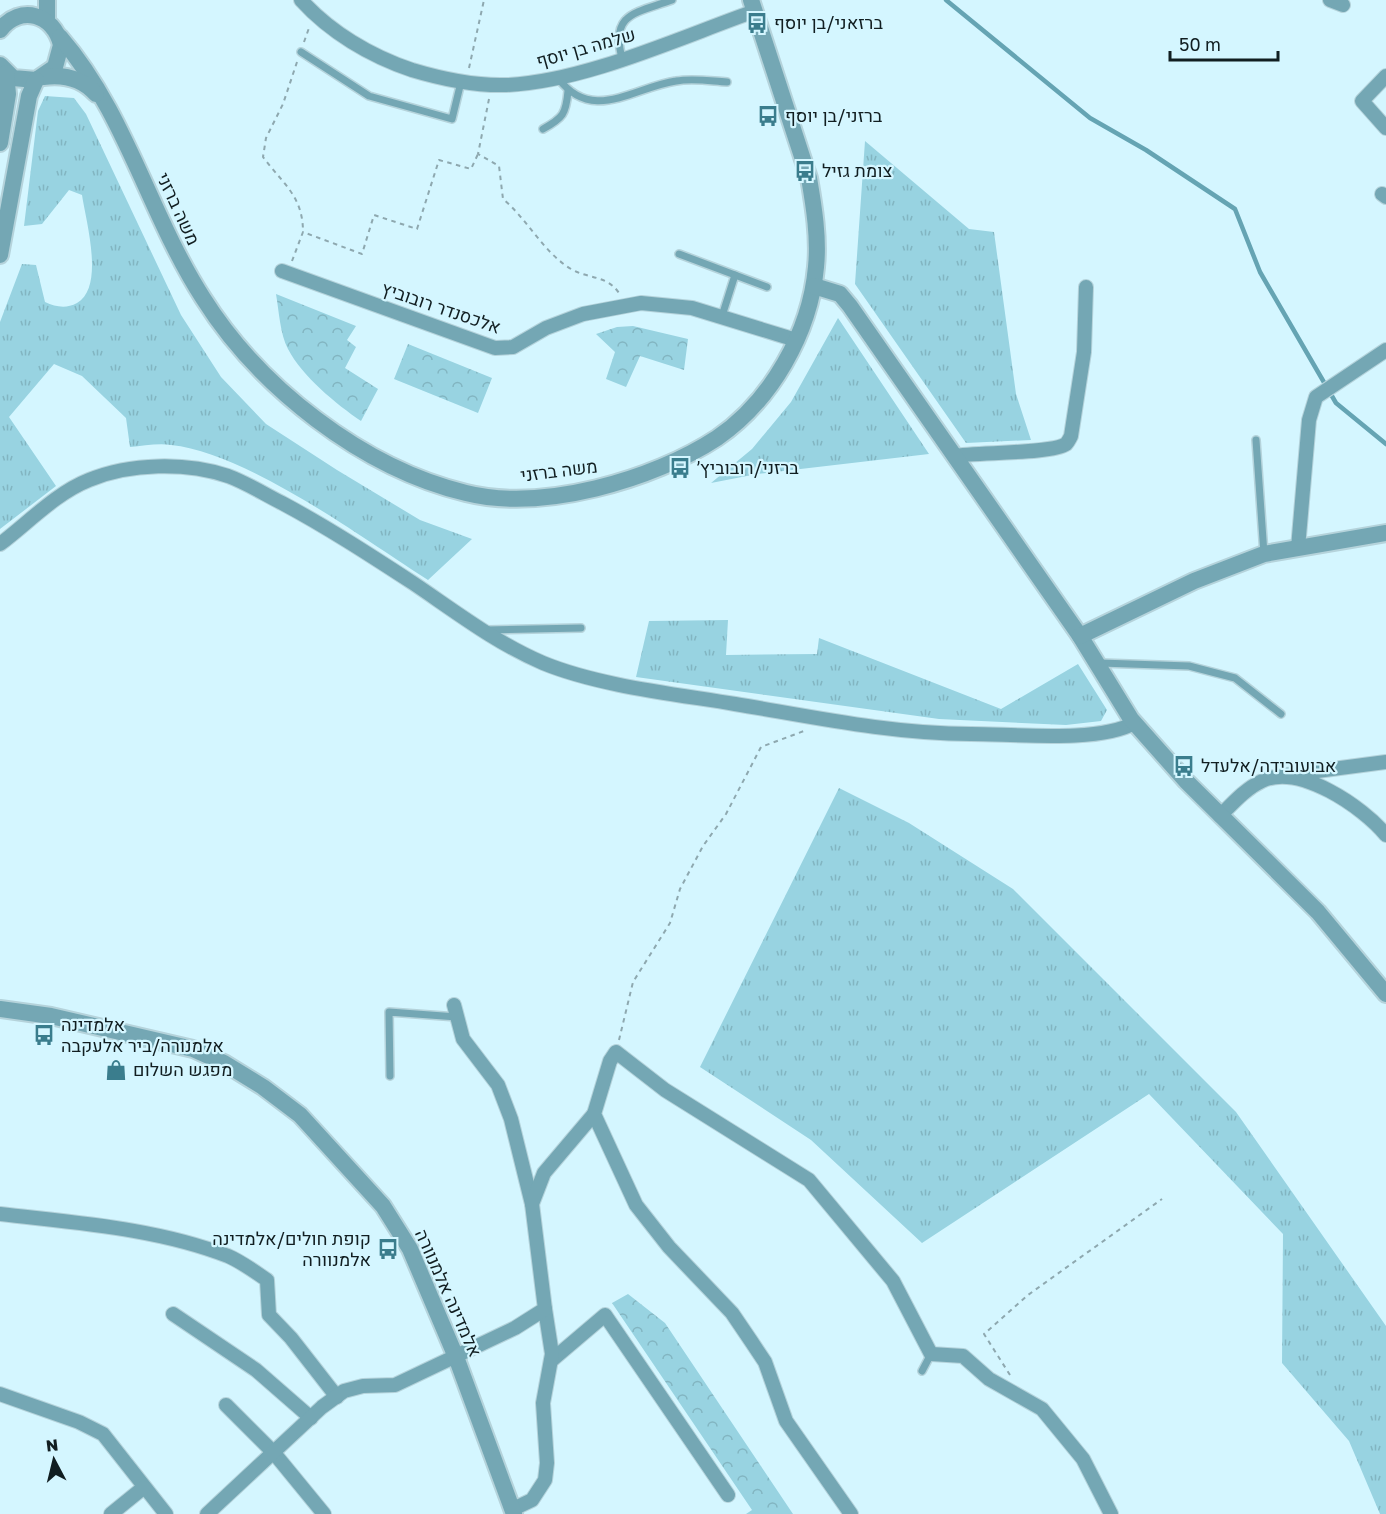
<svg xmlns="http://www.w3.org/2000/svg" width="1386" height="1514" font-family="'Golos Text',Heebo,sans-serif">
<defs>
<pattern id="grass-tufts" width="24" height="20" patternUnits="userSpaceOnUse" patternTransform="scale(1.5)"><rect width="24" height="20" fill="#98d3e1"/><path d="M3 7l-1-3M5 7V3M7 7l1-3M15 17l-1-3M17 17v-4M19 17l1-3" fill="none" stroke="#82b5c1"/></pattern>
<pattern id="forest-crowns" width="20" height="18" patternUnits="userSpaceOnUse" patternTransform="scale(1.5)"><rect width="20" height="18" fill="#98d3e1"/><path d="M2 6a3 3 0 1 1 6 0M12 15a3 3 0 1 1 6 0" fill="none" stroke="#82b5c1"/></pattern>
</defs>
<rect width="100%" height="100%" fill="#d4f6ff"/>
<g fill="url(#grass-tufts)">
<path d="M 45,96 L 74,98 L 86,114 L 181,315 L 221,377 L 266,424 L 337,470 L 420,520 L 472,539 L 428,580 C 362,538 248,453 171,445 C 158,443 143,446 130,447 L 126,418 L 82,376 L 54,364 L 9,417 L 56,486 L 0,529 L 0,322 L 22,264 L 36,265 L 45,302 C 56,307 66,309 77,303 C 105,287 86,222 82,195 L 69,190 L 42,224 L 24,226 L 38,111 Z"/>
<polygon points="865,141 969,229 994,232 1016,394 1031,440 966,443 855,284"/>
<polygon points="838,318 929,454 757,474 711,483 752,449 791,402"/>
<polygon points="728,620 726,655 817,654 819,638 1001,709 1078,664 1107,710 1101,721 1066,725 939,719 636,677 649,621"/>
<polygon points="839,788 909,823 1013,889 1236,1112 1386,1326 1386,1514 1380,1514 1349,1441 1282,1363 1283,1234 1149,1094 922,1243 811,1140 700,1067"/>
</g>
<g fill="url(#forest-crowns)">
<path d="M 276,294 L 356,326 L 347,340 L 356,347 L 345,368 L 378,389 L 361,421 C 336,404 302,376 288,349 C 280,334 279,311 276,294 Z"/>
<polygon points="633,326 688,339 684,370 640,356 626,387 606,379 615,352 596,334 617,327"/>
<polygon points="408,344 492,378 478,413 394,379"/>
<polygon points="628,1294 665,1323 793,1514 746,1514 752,1510 612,1303"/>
</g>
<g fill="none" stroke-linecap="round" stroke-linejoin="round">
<polyline stroke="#65a4b3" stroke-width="4.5" points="946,0 1090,118 1146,150 1235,209 1260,272 1336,403 1386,444"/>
<defs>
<g id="service">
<polyline points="301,52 369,96 452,119 461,82"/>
<path d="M 622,58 C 610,13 636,13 672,0"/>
<path d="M 558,78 C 592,124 634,87 676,81 C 693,78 710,81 727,82"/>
<path d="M 543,129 C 563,118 566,114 568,91"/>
<polyline points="679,254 767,287"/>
<polyline points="722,316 735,275"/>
<polyline points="1256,440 1264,554"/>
<polyline points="487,630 581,628"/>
<polyline points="1100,663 1189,666 1235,678 1281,714"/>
<polyline points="390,1076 389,1012 457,1017"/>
<polyline points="922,1371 931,1354"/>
</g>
<g id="minor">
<path d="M 301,0 C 330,32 370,56 412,70 C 442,79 474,86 506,85 C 584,82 681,37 755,11"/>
<polyline points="1330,0 1343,5"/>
<polyline points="1386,76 1362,101 1386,128"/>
<polyline points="1382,194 1386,197"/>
<polyline points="282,271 495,348 513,347 546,328 583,314 641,303 692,308 796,340"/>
<path d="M 954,456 C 977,452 1052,454 1066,444 C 1067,443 1070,438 1071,436 L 1084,352 L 1086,287"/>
<path d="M 0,544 C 28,523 56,493 89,480 C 130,463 186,462 228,476 C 247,483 264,494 282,503 C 327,527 370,555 413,583 C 456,612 496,643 543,663 C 599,686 675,694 735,704 C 813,717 892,734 971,734 C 1013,734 1100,743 1134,723"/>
<polyline points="1298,548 1309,420 1316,397 1386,350"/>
<polyline points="1287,775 1386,762"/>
<path d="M 1220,816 C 1233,803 1245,789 1262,781 C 1299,763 1363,807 1386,835"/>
<polyline points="454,1005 463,1039 498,1085 511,1119 532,1204"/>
<path d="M 0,1214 C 76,1223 156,1228 228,1256 C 242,1262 255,1272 267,1280 L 269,1315 L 291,1338 L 337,1397"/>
<polyline points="173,1314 256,1370 311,1418"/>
<polyline points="552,1360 605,1315 728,1495"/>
<polyline points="0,1394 79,1422 103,1434 166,1514"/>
<polyline points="226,1405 274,1453 324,1514"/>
<polyline points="513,1509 532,1500 545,1480 547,1463 543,1403 552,1354 545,1309"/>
<polyline points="111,1514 143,1488"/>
<polyline points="207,1514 322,1407 344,1391 363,1386 395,1385 515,1328 545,1309 532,1204 544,1173 594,1114"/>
<polyline points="851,1514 786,1421 765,1362 751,1341 732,1313 669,1247 636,1205 594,1114 610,1061 616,1052 665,1090 809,1180 893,1281 931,1354 963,1356 989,1379 1042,1409 1083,1459 1111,1514"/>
</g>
<g id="tertiary">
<polyline points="47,0 47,21"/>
<path d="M 0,30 C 20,4 54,14 61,45 L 55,67 L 36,80 L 13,78 L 0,65"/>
<path d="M 60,37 C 126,113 149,214 203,298 C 259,387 362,468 466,493 C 542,512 653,480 717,438 C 771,401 810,333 816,267 C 819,238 814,207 809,178 L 751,0"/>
<path d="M 43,77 C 64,74 82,78 96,94"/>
<polyline points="0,143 8,94 6,73"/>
<polyline points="0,255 29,96 36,80"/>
<polyline points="814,286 840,294 850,306 1080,636 1131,719 1186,781 1318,912 1386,994"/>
<polyline points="1080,636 1194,581 1264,554 1386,533"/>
<polyline points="0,1009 51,1016 193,1049 224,1063 263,1087 300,1115 383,1206 410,1249 456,1357 514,1514"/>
</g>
</defs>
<use href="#service" stroke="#b5d3db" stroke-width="10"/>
<use href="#minor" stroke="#b5d3db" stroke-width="16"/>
<use href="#tertiary" stroke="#b5d3db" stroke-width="20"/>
<g stroke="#8ea8af" stroke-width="2" stroke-dasharray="4.5 4.5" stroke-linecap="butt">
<polyline points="304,42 309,28"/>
<path d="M 297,62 L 283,104 L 266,138 L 263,157 C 283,184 303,196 303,232"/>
<polyline points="469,68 484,0"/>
<path d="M 489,99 L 478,154 L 499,166 L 503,199 C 528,220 543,252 571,269 C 588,279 607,275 619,293"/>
<polyline points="292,261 303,232 362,254 374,215 417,229 439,160 471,169 478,154"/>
<polyline points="619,1040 633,982 670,923 680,889 703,846 726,814 761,747 804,731"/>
<polyline points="1010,1375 984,1334 1028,1295 1162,1199"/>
</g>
<use href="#service" stroke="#74a7b4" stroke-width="7"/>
<use href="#minor" stroke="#74a7b4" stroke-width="14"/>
<use href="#tertiary" stroke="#74a7b4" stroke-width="16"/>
</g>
<defs>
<symbol id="bus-bare" viewBox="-9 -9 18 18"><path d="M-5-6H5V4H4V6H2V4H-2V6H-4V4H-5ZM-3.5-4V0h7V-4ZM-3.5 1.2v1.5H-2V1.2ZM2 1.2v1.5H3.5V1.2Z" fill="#3a7d8d" stroke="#d4f6ff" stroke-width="2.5" paint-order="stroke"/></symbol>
<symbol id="shop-bare" viewBox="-9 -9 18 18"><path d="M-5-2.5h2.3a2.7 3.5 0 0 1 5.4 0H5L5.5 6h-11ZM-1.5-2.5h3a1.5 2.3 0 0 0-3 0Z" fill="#3a7d8d" stroke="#d4f6ff" stroke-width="2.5" paint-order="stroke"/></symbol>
</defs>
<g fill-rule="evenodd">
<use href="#bus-bare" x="742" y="8" width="30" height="30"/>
<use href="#bus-bare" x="753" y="101" width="30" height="30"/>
<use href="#bus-bare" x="790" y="156" width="30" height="30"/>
<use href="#bus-bare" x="665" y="453" width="30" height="30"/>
<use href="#bus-bare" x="1169" y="751" width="30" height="30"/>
<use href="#bus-bare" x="29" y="1020" width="30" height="30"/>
<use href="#shop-bare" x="101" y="1055" width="30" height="30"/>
<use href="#bus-bare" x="373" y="1234" width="30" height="30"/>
</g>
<g text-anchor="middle" stroke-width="4.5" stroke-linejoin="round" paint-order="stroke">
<g font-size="18" fill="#111e21" stroke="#d4f6ff" text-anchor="start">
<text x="774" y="29">ברזאני/בן יוסף</text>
<text x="785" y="122">ברזני/בן יוסף</text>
<text x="822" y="177">צומת גזיל</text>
<text x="697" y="474">ברזני/רובוביץ׳</text>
<text x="1201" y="772">אבועובידה/אלעדל</text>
<text x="61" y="1031">אלמדינה<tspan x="61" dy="21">אלמנורה/ביר אלעקבה</tspan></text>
<text x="133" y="1076">מפגש השלום</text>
<text x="371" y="1245" text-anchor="end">קופת חולים/אלמדינה<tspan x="371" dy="21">אלמנוורה</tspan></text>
</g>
<g font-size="18" fill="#111e21" stroke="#d4f6ff">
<text transform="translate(586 48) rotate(-16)" y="6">שלמה בן יוסף</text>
<text transform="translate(178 209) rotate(65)" y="6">משה ברזני</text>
<text transform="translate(441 308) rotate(19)" y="6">אלכסנדר רובוביץ</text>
<text transform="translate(559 471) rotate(-7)" y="6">משה ברזני</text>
<text transform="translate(448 1293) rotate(66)" y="6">אלמדינה אלמנוורה</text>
</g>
</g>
<g transform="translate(54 1460) rotate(353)" stroke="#d4f6ff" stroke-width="4.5" paint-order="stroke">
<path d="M0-4.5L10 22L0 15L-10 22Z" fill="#111e21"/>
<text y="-9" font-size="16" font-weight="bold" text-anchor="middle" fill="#111e21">N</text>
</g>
<path d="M1170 51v9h108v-9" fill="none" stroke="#111e21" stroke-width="3"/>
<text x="1179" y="51" font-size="18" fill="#111e21" stroke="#d4f6ff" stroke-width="4.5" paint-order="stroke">50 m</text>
</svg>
